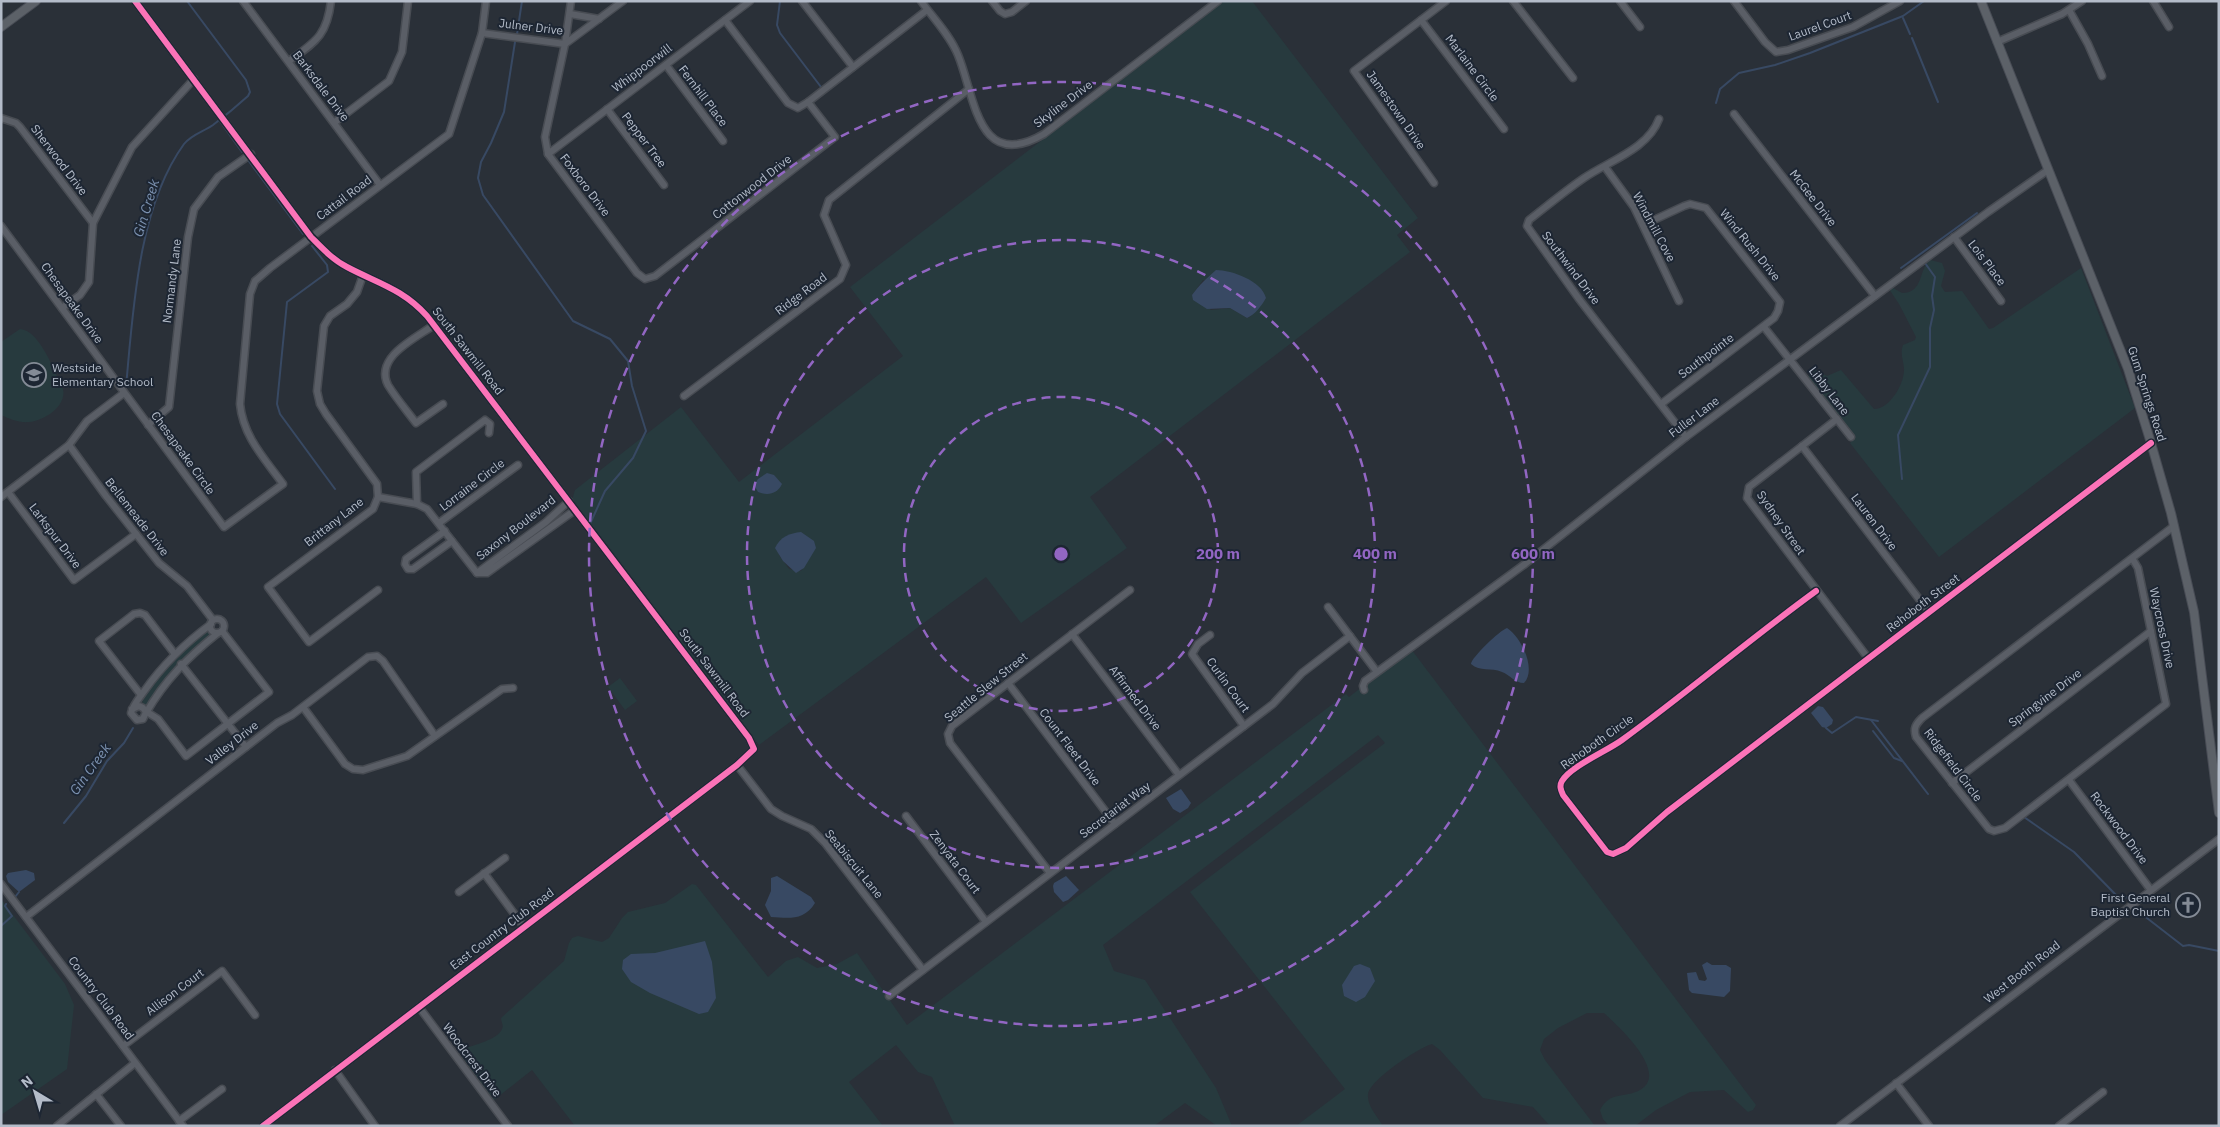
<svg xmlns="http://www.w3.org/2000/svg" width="2220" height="1127" font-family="'IBM Plex Sans',sans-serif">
<rect width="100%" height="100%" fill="#2a3038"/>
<g fill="#273a3e" fill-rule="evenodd">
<path d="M 1224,1 L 1252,1 L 1418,218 L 1397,235 L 1410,252 L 1090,497 L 1127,548 L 1021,623 L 986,577 L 759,745 L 572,500 L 575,490 L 681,407 L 739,482 L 903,356 L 850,287 ZM 1203,280 L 1266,298 L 1250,317 L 1247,318 L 1230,308 L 1211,310 L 1192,295 ZM 815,548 L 801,571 L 789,569 L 779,555 Z"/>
<path d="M 1930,260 L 1942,263 L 1945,271 L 1941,286 L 1945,292 L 1962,291 L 1989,329 L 1993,328 L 2081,268 L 2135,408 L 1939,557 L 1850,443 L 1855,438 L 1808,377 L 1812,371 L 1816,370 L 1827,376 L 1841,370 L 1874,409 C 1890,409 1905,383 1904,368 C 1903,359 1900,354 1903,345 L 1915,340 L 1916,337 L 1899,304 L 1889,289 L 1893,288 L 1902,293 C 1924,293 1918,270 1930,260 Z"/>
<path d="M 20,329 C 40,330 55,373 63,389 C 67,406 44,421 29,422 C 19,423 10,419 1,415 L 1,342 Z"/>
<path d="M 208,630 L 210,636 C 184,656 166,678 147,705 L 143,705 L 142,699 L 177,653 Z"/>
<path d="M 1411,649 L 1756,1105 L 1753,1110 L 1748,1112 L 1724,1090 L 1690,1092 L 1656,1110 L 1635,1126 L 1609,1126 L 1603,1119 L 1600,1110 C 1611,1090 1624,1099 1640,1090 C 1670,1073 1618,1026 1604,1013 L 1587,1013 L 1558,1028 L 1544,1039 L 1540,1050 L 1545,1060 L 1595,1126 L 1550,1126 L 1533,1107 L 1483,1098 L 1440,1050 L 1432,1044 C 1418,1048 1368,1081 1368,1095 C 1367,1106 1378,1117 1383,1126 L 1296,1126 L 1345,1089 L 1190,892 L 1385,743 L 1378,735 L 1103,945 L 1114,971 L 1145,980 L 1216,1088 L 1232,1126 L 1217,1126 L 1185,1103 L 1154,1126 L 955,1126 L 932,1077 L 918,1072 L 896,1045 L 849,1082 L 883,1126 L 575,1126 L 532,1070 L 494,1100 L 461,1055 L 460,1052 L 462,1049 C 472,1046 499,1039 502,1029 C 504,1025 501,1022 501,1018 L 564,961 L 569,943 L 572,938 L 578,936 L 602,942 L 609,938 L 622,918 L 628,912 L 665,903 L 692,884 L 696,885 L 768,977 L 786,961 L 798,957 L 817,968 L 837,964 L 857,953 L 907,1025 L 1346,694 L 1349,697 Z"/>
<polygon points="620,678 637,701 625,710 608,687"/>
<polygon points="1,899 65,984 74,1005 67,1069 1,1115"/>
</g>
<g fill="#384963">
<path d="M 1216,270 C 1232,270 1262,281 1266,298 C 1262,305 1255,315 1247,318 L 1230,308 L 1207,309 L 1193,300 L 1192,295 C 1199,285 1207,278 1216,270 Z"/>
<path d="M 767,473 L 774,475 L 782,484 C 777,494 768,496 758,492 L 754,485 L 758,479 Z"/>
<path d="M 801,532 L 814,541 L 816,548 L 804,568 L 796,573 L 783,561 L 775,548 C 780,537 790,533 801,532 Z"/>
<path d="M 1507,628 C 1521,637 1537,669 1524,683 C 1515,683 1510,675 1502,672 C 1491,667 1480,672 1471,664 C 1471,658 1500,630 1507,628 Z"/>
<polygon points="1818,706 1823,707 1833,720 1832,724 1826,728 1822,727 1811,713"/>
<polygon points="1181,789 1191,803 1188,808 1180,813 1173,809 1166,798"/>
<polygon points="26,870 34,873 35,880 19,892 8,882 6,876 8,873"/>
<path d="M 777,876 L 811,897 L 815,903 C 804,921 789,918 771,917 L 765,905 L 771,891 L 771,878 Z"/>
<polygon points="1066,876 1079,890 1068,900 1063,902 1054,892 1053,886 1054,883"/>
<polygon points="705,941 712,962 716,998 708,1012 699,1014 650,993 631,982 622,969 623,960 631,954 655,953"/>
<polygon points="1707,962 1712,965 1726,965 1731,968 1730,991 1724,997 1692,993 1689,990 1687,973 1696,972 1699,980 1705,981 1707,979 1702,965"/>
<polygon points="1360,964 1370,968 1375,981 1365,997 1356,1002 1344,996 1342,985 1354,966"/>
</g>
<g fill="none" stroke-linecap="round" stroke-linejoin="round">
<g stroke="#384963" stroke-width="2">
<polyline points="780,1 777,25 780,33 821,87"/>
<polyline points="1903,18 1910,34"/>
<polyline points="517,34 522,1"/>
<polyline points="1912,38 1938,102"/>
<polyline points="515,42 504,112 491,143 481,162 478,178 483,195 573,321 610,339 628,361 632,386 646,431 633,458 605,491 590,524"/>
<polyline points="1716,103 1720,89 1739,73 1775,65 1810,53 1903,16 1924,1"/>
<polyline points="219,120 242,152"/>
<polyline points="248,160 303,234"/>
<polyline points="312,246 327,265 328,272 287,302 277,404 280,414 335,489"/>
<polyline points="1901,268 1977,213"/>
<path d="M 126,387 C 133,311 138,207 184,144 C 192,134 203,132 213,125 C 225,116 237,106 248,96 L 250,92 L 246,80 L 187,1"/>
<polyline points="1902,479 1898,435 1930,367 1930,328 1934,310 1932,296 1935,277 1925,263"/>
<polyline points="1871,720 1928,794"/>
<polyline points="1826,728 1832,733 1856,717 1878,721"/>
<polyline points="1873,731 1894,758 1902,761"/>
<polyline points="2024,817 2074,852 2117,896 2119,898 2125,897 2130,899"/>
<polyline points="64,823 86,796 107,761 124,743 133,728"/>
<polyline points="15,897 19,892"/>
<polyline points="2134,905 2143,915 2183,946 2189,945 2219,951"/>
<polyline points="1,926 12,916 5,906 6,904"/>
</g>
<defs>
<g id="minor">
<path d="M 135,1 L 311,237 C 322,248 333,260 347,267 C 377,283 403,289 427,316 L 749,738 L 754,749 L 737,765 L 263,1126"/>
<polyline points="243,1 380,185"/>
<polyline points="571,1 565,44 545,137 548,154 637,273 645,279 655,276 835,137 808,102"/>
<polyline points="802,1 853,67"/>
<path d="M 921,1 C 933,18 950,35 958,55 C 975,96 977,173 1044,134 L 1218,1"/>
<polyline points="992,1 1000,11 1005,14 1012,12 1026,1"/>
<polyline points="1513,1 1573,78"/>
<polyline points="1620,1 1640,27"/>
<polyline points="1734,1 1765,42 1776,52 1788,50 1853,27 1900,1"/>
<polyline points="2153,1 2169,27"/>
<polyline points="2069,10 2088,44 2102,76"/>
<polyline points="570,14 599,19"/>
<polyline points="725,20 788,103 798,108 808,102 927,10"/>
<polyline points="1421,20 1504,129"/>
<polyline points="482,33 565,44 623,1"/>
<polyline points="1997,42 2062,14 2082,1"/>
<path d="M 289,61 C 315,42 327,36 331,1"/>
<polyline points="666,65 723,141"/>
<polyline points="607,109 664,185"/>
<polyline points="1734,114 1875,296"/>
<polyline points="1,118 16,123 20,127 93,223"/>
<path d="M 1659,119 C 1648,149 1609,161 1584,178 C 1565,191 1547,206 1529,220 L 1527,226 L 1579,299 L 1686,437"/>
<polyline points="335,122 389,81 402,52 408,1"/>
<polyline points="548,154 750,1"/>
<polyline points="1605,167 1634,207 1679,301"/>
<polyline points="1434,183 1354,71 1446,1"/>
<polyline points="1643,225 1684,206 1690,204 1706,208 1780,302 1778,311 1774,318 1661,404"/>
<path d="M 1,226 L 224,527 L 283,484 C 264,458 243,436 240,404 L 250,294 L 255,281 L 270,268 L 449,134 L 482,33 L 486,1"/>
<polyline points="1954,237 2001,301"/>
<polyline points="363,275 357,292 347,304 330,316 324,326 317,391 320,404 326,414 377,484 378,497 373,509 268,587 309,642 378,590"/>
<polyline points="62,308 80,295 89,282 93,223 132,147 194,79"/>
<path d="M 434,325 C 416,338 374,357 388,385 C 396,398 407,411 416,423 L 443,404"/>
<polyline points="1764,327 1851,437"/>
<polyline points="684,396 840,279 846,265 824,215 829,200 969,89"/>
<polyline points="1837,419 1749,487 1747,498 1868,658"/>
<polyline points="148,425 169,407 188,237 194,209 218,177 251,154"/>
<polyline points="69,445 106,496 159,563 187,586 213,620"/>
<polyline points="1802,446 1929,612"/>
<polyline points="8,492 74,580 136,534"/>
<polyline points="1,497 69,445 87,421 124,393"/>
<polyline points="378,497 417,504 427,509 477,573"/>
<polyline points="569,501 546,522 477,573 487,573 575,510"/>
<polyline points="417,504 416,472 485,420 490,424 489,433"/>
<polyline points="439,523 518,465"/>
<polyline points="445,531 406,559 405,564 408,569 413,569 452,541"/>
<path d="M 2132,558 L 2138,568 L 2166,704 L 2005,828 L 1994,831 L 1989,829 L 1916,737 C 1913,728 1916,724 1922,718 L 2174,526"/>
<path d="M 1816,591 C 1750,639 1688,692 1622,740 C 1607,751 1571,766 1562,781 C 1559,786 1561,790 1563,795 L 1607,852 L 1613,854 L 1626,848 L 1667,812 L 2151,443"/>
<polyline points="1328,607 1377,672"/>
<circle cx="217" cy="626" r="7"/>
<polyline points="1072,634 1179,775"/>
<polyline points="1210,635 1198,644 1192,654 1244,726"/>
<polyline points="181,664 246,747"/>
<polyline points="1008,683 1115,824"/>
<polyline points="1364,690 1363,686 1365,681 1525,564 1686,437 1988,212 2048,170"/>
<polyline points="141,695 99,641 134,614 140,613 145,615 174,653"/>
<polyline points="303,707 345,764 353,769 363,770 407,756 502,689 513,688"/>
<path d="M 132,709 L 139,706 L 143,708 L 146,712 L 143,719 L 137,720 L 131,713 C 133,705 140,697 145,690 C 164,663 184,644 211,624"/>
<polyline points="147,712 158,719 186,756 269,692 222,631"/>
<path d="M 146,713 C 165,680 188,657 218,633"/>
<polyline points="737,765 771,809 782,816 811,829 825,843 923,970"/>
<polyline points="2069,780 2150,889"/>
<polyline points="1952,783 2151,631"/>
<polyline points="906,816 986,922"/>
<polyline points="484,873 524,927"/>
<polyline points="1050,873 950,743 948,734 952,726 1130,590"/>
<polyline points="1,884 183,1126"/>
<polyline points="459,892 505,858"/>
<polyline points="26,917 277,723 292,715 368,657 377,656 383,661 435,736"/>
<polyline points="889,996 1273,704 1302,673 1350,636"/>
<polyline points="419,1007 508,1126"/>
<polyline points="123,1046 222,971 255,1015"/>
<polyline points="335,1070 375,1126"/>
<polyline points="1896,1083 1929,1126"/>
<polyline points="96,1094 121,1126"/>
<polyline points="179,1121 222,1089"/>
<polyline points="57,1126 135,1063"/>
<polyline points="1840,1126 2219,839"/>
<polyline points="2059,1126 2103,1092"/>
</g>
<g id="major">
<polyline points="1981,1 2128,369 2151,443 2171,513 2194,612 2219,813"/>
<polyline points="1,27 36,1"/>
</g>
</defs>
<use href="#minor" stroke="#484c53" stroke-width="9"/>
<use href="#major" stroke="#484c55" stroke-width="10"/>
<use href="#minor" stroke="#5a5e66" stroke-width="6"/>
<use href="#major" stroke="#5c6168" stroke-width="8"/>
<defs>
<g id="cycleway">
<path d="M 135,1 L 311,237 C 322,248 333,260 347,267 C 377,283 403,289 427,316 L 749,738 L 754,749 L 737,765 L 263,1126"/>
<path d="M 1816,591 C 1750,639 1688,692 1622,740 C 1607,751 1571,766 1562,781 C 1559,786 1561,790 1563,795 L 1607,852 L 1613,854 L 1626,848 L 1667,812 L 2151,443"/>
</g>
</defs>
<use href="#cycleway" stroke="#1d2633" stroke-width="9"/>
<use href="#cycleway" stroke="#fb73b8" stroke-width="6"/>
</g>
<g fill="none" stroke="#9266c3" stroke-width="2.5" stroke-dasharray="9 6">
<circle cx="1061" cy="554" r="157"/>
<circle cx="1061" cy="554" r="314"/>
<circle cx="1061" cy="554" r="472"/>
</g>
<defs>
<symbol id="school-ring" viewBox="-11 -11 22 22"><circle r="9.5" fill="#1d2633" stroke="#848b96" stroke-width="1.5"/><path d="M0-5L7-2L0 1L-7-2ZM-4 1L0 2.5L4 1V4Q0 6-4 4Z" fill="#848b96"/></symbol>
<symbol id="church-ring" viewBox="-11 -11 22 22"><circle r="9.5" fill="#1d2633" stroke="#848b96" stroke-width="1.5"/><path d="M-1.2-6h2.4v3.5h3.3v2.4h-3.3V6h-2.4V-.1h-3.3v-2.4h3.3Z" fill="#848b96"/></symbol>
</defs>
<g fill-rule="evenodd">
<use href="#school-ring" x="20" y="361" width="28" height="28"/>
<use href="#church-ring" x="2174" y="891" width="28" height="28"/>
</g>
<g text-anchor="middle" stroke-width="4" stroke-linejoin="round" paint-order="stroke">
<g font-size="12" fill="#b4bcc9" stroke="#1d2633">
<text transform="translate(1820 26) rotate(-20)" y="4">Laurel Court</text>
<text transform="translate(531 27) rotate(7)" y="4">Julner Drive</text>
<text transform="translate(642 68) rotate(-37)" y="4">Whippoorwill</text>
<text transform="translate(1472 68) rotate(53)" y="4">Marlaine Circle</text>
<text transform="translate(321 86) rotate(53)" y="4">Barksdale Drive</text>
<text transform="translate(703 96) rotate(53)" y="4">Fernhill Place</text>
<text transform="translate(1063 104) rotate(-37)" y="4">Skyline Drive</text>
<text transform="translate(1396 110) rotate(55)" y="4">Jamestown Drive</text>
<text transform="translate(644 140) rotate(53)" y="4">Pepper Tree</text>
<text transform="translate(59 160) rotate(53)" y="4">Sherwood Drive</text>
<text transform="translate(585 185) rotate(53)" y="4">Foxboro Drive</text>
<text transform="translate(752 187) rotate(-38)" y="4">Cottonwood Drive</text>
<text transform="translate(344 198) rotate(-37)" y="4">Cattail Road</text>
<text transform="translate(1813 198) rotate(52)" y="4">McGee Drive</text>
<text transform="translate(1654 227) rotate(62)" y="4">Windmill Cove</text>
<text transform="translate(1750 245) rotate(51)" y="4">Wind Rush Drive</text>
<text transform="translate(1987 263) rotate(53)" y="4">Lois Place</text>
<text transform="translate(1571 268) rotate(53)" y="4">Southwind Drive</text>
<text transform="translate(172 281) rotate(-83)" y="4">Normandy Lane</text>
<text transform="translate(801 294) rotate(-37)" y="4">Ridge Road</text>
<text transform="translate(72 303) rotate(54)" y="4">Chesapeake Drive</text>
<text transform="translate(468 351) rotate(52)" y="4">South Sawmill Road</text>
<text transform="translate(1706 356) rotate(-37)" y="4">Southpointe</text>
<text transform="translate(1829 391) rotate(52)" y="4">Libby Lane</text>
<text transform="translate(2147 394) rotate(72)" y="4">Gum Springs Road</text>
<text transform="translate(1694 417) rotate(-37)" y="4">Fuller Lane</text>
<text transform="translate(183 453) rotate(54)" y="4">Chesapeake Circle</text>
<text transform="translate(472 485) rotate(-37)" y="4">Lorraine Circle</text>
<text transform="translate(137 517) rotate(52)" y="4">Bellemeade Drive</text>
<text transform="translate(334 522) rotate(-38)" y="4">Brittany Lane</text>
<text transform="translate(1874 522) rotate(53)" y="4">Lauren Drive</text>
<text transform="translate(1781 523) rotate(55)" y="4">Sydney Street</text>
<text transform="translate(516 528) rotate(-38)" y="4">Saxony Boulevard</text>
<text transform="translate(55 536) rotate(53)" y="4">Larkspur Drive</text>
<text transform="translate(1923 603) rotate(-37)" y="4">Rehoboth Street</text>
<text transform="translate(2162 628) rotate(78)" y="4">Waycross Drive</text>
<text transform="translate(714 673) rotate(53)" y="4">South Sawmill Road</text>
<text transform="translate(1228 685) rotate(54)" y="4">Curlin Court</text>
<text transform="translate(986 687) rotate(-39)" y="4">Seattle Slew Street</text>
<text transform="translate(1135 698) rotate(53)" y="4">Affirmed Drive</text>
<text transform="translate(2045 698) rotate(-37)" y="4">Springvine Drive</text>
<text transform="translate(1597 742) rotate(-35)" y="4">Rehoboth Circle</text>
<text transform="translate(232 743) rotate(-38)" y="4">Valley Drive</text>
<text transform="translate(1070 747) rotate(53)" y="4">Count Fleet Drive</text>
<text transform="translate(1953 765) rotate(53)" y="4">Ridgefield Circle</text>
<text transform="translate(1115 810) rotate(-37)" y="4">Secretariat Way</text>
<text transform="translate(2119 828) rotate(53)" y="4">Rockwood Drive</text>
<text transform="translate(955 862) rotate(53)" y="4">Zenyata Court</text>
<text transform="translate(854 864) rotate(51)" y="4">Seabiscuit Lane</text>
<text transform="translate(502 929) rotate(-37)" y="4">East Country Club Road</text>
<text transform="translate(2022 972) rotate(-38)" y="4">West Booth Road</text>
<text transform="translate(175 992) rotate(-37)" y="4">Allison Court</text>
<text transform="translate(101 998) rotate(53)" y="4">Country Club Road</text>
<text transform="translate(472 1060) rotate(53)" y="4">Woodcrest Drive</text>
</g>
<g font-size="12" fill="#b4bcc9" stroke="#1d2633" text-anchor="start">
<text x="52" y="372">Westside<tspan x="52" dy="14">Elementary School</tspan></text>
<text x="2170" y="902" text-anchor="end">First General<tspan x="2170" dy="14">Baptist Church</tspan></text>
</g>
<g font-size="14" font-style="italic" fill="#7c92b1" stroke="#1d2633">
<text transform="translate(146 208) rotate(-73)" y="5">Gin Creek</text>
<text transform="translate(90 769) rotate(-54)" y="5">Gin Creek</text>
</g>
</g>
<circle cx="1061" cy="554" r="8" fill="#9266c3" stroke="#1d2633" stroke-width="2.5"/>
<g font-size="15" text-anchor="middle" font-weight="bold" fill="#9266c3" stroke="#1d2633" stroke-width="4" stroke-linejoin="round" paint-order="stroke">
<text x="1218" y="559">200 m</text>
<text x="1375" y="559">400 m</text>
<text x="1533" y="559">600 m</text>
</g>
<rect width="2220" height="1127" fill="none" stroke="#b4bcc9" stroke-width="5"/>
<g transform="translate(35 1092) rotate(322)" stroke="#1d2633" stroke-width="4" paint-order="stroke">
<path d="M0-4L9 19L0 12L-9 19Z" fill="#b4bcc9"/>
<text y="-8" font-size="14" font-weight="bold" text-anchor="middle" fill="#b4bcc9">N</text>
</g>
</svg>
